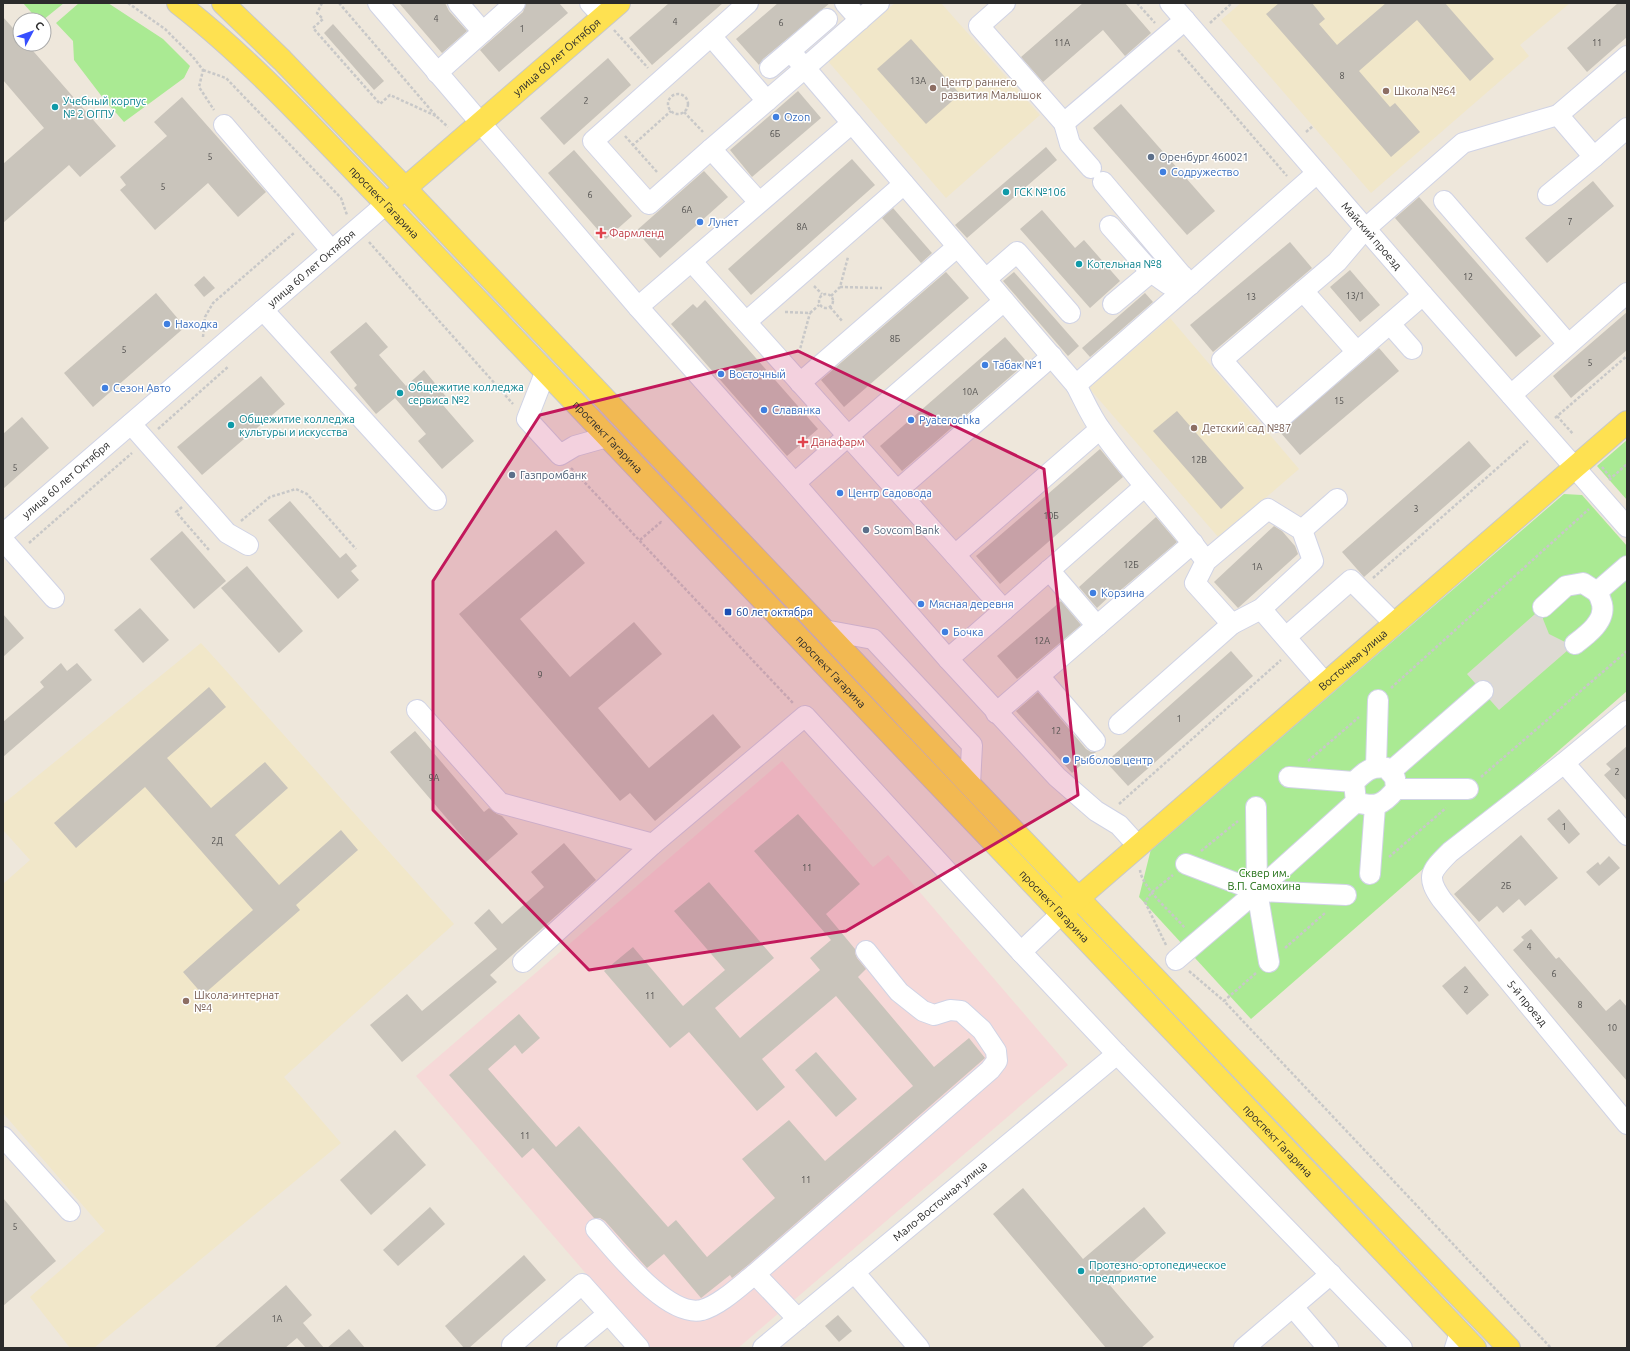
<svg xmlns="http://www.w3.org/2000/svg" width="1630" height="1351" font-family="Ubuntu,sans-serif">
<rect width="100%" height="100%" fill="#eee7db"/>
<g fill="#f1e7c9">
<polygon points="895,3 941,3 1040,115 946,198 827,60"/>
<polygon points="1241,3 1570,3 1520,45 1529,56 1371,193 1221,20"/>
<polygon points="1170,318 1299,469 1219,538 1089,388"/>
<polygon points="201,643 454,924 284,1077 341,1143 94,1348 70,1348 30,1297 105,1231 3,1113 3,884 30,860 3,830 3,804"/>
</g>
<polygon fill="#f6d9d8" points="782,761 873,867 888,855 1068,1065 738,1348 650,1348 416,1076"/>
<g fill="#aaea93">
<polygon points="23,3 64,3 43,20 38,20"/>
<polygon points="79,3 108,3 163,39 190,66 184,78 124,122 103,98 74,60 73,41 56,23"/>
<polygon points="1627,440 1627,500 1597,466"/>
<polygon points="1564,494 1582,495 1627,546 1627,691 1251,1019 1139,897 1151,849"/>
</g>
<polygon fill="#dedad3" points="1543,607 1543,619 1549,634 1565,642 1575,644 1499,710 1467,674"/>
<g fill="#c9c4bb">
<polygon points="399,3 445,3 449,11 467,31 442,53"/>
<polygon points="526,3 559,3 568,13 499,72 480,50 523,12"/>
<polygon points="669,3 723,3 652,65 629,38"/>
<polygon points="778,3 830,3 763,59 759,65 736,39"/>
<polygon points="1083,3 1125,3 1151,33 1125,56 1103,30 1043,82 1021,57"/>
<polygon points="1279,3 1312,3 1325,19 1319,24 1337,45 1386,3 1445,3 1494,59 1470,81 1417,20 1359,71 1390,107 1395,103 1420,132 1391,157 1266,14"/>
<polygon points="1618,3 1627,3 1627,37 1587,72 1567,48"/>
<polygon points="3,17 20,36 20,44 27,44 116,146 80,177 69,165 3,223 3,164 44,128 3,80"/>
<polygon points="333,24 384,81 374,90 324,33"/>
<polygon points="911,39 960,94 926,124 877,69"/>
<polygon points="608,58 631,85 564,145 540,118"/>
<polygon points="798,91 821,118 752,177 730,150"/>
<polygon points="182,97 266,192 238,217 208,183 155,230 120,190 126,185 120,177 167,136 154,122"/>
<polygon points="1121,104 1215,211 1187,235 1093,128"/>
<polygon points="1046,147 1057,160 967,238 955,225"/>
<polygon points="574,150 632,216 606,239 548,173"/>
<polygon points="852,159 875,185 751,295 728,269"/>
<polygon points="704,171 728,197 660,258 636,231"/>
<polygon points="1593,181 1614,206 1547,263 1525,238"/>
<polygon points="1419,197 1541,336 1516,357 1395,218"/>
<polygon points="893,208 932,253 921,263 882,218"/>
<polygon points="1042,210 1075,248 1084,240 1120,281 1090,308 1020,229"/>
<polygon points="1290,242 1312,268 1213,352 1190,325"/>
<polygon points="1350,270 1380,305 1360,322 1330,287"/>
<polygon points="946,272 969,298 844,407 821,380"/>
<polygon points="1014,272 1079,346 1068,356 1003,281"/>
<polygon points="204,276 215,288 204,297 194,285"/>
<polygon points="156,293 185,327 93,407 64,373"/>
<polygon points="1145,293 1153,302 1090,357 1082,348"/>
<polygon points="705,300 818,429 787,456 671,324 693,304 697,308"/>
<polygon points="1627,312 1627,350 1571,398 1553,376"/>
<polygon points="366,322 388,347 379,355 406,386 424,370 448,399 442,404 474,441 442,469 418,441 426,434 395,398 376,414 354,388 357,385 330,352"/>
<polygon points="1005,337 1027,362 902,471 880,446"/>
<polygon points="1379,348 1399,371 1300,455 1280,432"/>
<polygon points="261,376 285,404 202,475 177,447"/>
<polygon points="1177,411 1244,488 1221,509 1153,431"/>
<polygon points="22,417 49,448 3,489 3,434"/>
<polygon points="1469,441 1491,466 1364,577 1342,552"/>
<polygon points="1100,449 1123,477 1000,584 976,556"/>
<polygon points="290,501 340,558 346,553 357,566 351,571 359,580 338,599 268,520"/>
<polygon points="1156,517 1177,542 1116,594 1114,592 1097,608 1079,587"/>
<polygon points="1274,526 1282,531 1295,546 1298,554 1238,608 1214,582"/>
<polygon points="556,530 585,563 520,619 570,677 634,622 662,654 598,708 649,768 713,714 741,747 655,821 630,793 620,801 459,614"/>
<polygon points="182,531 226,581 194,609 150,559"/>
<polygon points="247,566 303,631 279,653 221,588"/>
<polygon points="1061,601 1081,625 1017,679 997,656"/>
<polygon points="140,608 169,640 143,663 114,630"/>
<polygon points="3,614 24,638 3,657"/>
<polygon points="1231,651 1253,676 1128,786 1106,762"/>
<polygon points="61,663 67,671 77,663 92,680 3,757 3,722 44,687 40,682"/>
<polygon points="209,687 226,707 167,758 211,808 265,762 288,788 235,835 279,885 341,830 358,850 296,905 300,910 203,995 183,972 253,910 145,787 76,848 54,823"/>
<polygon points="1038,692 1086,749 1091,752 1096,752 1072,773 1016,711"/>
<polygon points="415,731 484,812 489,808 497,814 502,816 518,834 485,863 390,752"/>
<polygon points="1627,746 1627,801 1604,775 1611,769 1606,764"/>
<polygon points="1559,809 1580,834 1569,844 1547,819"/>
<polygon points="798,814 860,884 826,914 855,949 855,953 857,958 866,969 858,977 934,1067 969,1038 985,1058 748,1265 732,1278 730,1275 701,1298 664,1254 647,1268 605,1221 600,1218 594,1218 533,1148 522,1158 449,1075 519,1014 540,1038 522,1054 515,1045 488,1069 556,1147 579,1126 668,1227 676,1220 707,1257 775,1198 742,1159 789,1120 825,1161 913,1086 836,996 762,1059 785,1087 757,1111 689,1032 670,1048 604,971 633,947 683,1006 725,970 674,911 709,882 774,958 715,1008 740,1038 820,970 810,958 831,940 754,851"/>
<polygon points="1521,835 1558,878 1525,906 1519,899 1503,913 1497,906 1479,922 1454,894"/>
<polygon points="564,843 596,880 490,975 497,982 402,1062 370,1025 407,994 422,1011 497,949 474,923 489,909 502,924 544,887 531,872"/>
<polygon points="1609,856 1620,868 1599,886 1586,872 1598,862 1600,865"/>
<polygon points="1531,929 1556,959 1559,957 1606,1011 1620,999 1627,1007 1627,1081 1513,950 1524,940 1521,937"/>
<polygon points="1465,966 1489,995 1467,1015 1442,986"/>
<polygon points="816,1052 857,1099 836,1117 795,1070"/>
<polygon points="395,1130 426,1165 371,1215 340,1180"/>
<polygon points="1023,1188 1083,1259 1144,1207 1166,1233 1108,1283 1154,1337 1141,1348 1106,1348 993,1214"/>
<polygon points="3,1198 56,1261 3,1306"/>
<polygon points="430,1207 445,1224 398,1266 383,1250"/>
<polygon points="524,1255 546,1280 469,1348 464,1348 445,1326"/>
<polygon points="286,1285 312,1315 303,1323 324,1348 306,1348 297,1338 285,1348 214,1348"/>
<polygon points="838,1315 852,1331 839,1342 825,1326"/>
<polygon points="349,1329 365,1348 327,1348"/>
</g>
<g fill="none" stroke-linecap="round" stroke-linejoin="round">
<defs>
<g id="minor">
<polyline points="378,3 638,307 791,479 948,659 1057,777 1096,811 1119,825 1138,846"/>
<polyline points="458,3 483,32"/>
<polyline points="590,3 603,17"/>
<polyline points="748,3 593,141 649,204 711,149 759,202"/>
<polyline points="845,3 860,20"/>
<polyline points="1005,3 979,26 1064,123 1185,20"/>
<path id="s1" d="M 1170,3 L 1423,295 L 1627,527"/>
<polyline points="711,36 767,101"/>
<polyline points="770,68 790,51"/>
<polyline points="437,73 515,3"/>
<polyline points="1558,115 1627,56"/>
<polyline points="852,123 805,68 879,3"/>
<polyline points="1064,123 1070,144 1091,168"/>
<polyline points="224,125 331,250"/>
<polyline points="711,149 805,68 790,51 827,19"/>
<polyline points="1594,157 1627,128"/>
<polyline points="1103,182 1190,285"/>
<polyline points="1444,201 1568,344"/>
<polyline points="1110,226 1151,272 1168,284 1183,276"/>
<polyline points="692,262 848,436 1004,301"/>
<polyline points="986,279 1017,252 1070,313"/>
<polyline points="1303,291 1357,352"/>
<polyline points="1423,295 1276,422 1222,360 1337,262 1365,229 1463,143 1558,115 1594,157 1548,195"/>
<polyline points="1113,304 1151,272"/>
<polyline points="638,307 852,123 1076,385 1317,173"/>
<polyline points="263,310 436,500"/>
<polyline points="746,322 904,184"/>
<polyline points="1390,324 1412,349"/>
<polyline points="545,373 527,419 560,455 575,446 607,437"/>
<polyline points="800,383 957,247"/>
<path d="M 1076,385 C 1084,400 1091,417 1101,430 C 1133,476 1173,516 1206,561 L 1195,583 L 1232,624 L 1261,609 L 1313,561 L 1302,530 L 1268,509 L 1206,561"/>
<polyline points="1511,395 1627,293"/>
<polyline points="131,424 227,533 248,545"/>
<polyline points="795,483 848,436 955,555 1100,429"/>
<polyline points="898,490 1052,356"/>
<polyline points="1302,530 1337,499"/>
<path id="s2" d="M 3,534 L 386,204"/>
<polyline points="3,540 54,598"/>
<polyline points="955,555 1004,610"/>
<polyline points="1049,570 1097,626"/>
<polyline points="1543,607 1566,586 1583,583 1597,592 1627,566"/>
<polyline points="1261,609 1325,683"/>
<polyline points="824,630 873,639 972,745 970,785"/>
<polyline points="1286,637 1351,580 1394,623"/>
<path d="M 1575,644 C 1587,635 1606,621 1602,604 C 1601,600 1599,595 1597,592"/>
<polyline points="948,659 1144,487"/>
<polyline points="1039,676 1095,741"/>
<polyline points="417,710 500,803 653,844"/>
<path id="s3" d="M 1627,711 L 1564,763 L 1450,852 C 1431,871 1425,876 1442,900 L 1627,1124"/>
<polyline points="996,713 1193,543"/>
<polyline points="1119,724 1232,624"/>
<polyline points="1564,763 1627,835"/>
<polyline points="1376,767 1378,700"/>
<polyline points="1390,772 1483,691"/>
<polyline points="1289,777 1354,782"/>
<polyline points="1396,789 1468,789"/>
<polyline points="1256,807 1257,891 1269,962"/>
<polyline points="1186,864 1257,891 1346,895"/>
<polyline points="1370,874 1375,806"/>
<polyline points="1021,952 1062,913"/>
<path d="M 1176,960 L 1257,891 L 1356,802 C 1376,808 1383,805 1396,789 L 1395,778 L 1387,768 C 1370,766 1366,771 1354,782 L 1356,802"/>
<polyline points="523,962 653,844 805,716 1021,952 1117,1054 1402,1348"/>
<polyline points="3,1137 70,1211"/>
<path d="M 596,1229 C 617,1252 667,1318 702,1310 C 720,1305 741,1285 755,1274 L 990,1070 L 997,1061 L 996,1051 L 982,1030 L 961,1011 L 950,1010 L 934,1015 L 923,1011 L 899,992 L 866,951"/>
<polyline points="854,1272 919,1348"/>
<polyline points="755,1274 798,1319"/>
<polyline points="1293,1307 1328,1348"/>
<polyline points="515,1348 512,1345 582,1284 639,1348"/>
<polyline points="567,1348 608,1314"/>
<path id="s4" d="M 763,1348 L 1117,1054"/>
<polyline points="1244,1348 1331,1274"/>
<polyline points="1455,1348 1460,1332"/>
</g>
<g id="major">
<path id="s5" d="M 178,3 C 254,62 319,135 386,204 L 1475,1348"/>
<polyline points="223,3 282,60 405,188 824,630 970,785 1509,1348"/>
<path id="s6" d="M 395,197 L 619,3"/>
<path id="s7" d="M 1068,907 L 1627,422"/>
</g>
</defs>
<use href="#minor" stroke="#d0d3e5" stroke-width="22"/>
<use href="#major" stroke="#c8c8c8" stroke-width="24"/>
<g stroke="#c8c8c8" stroke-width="2.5" stroke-dasharray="3 2" stroke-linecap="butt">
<polyline points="128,3 165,29 193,57 203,70 199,87 214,110"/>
<polyline points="322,3 317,13 323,19 313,28 380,104 390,95 436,116"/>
<polyline points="339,3 436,116 448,127"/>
<polyline points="1137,3 1155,23"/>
<polyline points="1210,23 1232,3"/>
<polyline points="614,30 648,68"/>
<polyline points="1178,50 1287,176"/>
<polyline points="203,70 226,78 341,198 347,215"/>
<circle cx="678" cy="104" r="10"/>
<polyline points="684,112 703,132"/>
<polyline points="1306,132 1313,126"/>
<polyline points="625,136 633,145"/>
<polyline points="657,172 633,145 671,111"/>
<polyline points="369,242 513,404"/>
<polyline points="814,286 822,294"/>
<polyline points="840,287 882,288"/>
<circle cx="826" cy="301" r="7"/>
<polyline points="831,296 840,287 848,257"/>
<polyline points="830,307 843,322"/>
<polyline points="785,312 810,313 819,305"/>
<polyline points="203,337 205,317 213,303 294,233"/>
<polyline points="799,353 810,313"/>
<polyline points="1557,416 1573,434"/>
<polyline points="1555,418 1627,356"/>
<polyline points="158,429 229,366"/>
<polyline points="1602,467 1611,478"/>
<polyline points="571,468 793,703"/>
<polyline points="1609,480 1627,464"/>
<polyline points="182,507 176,512 209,550"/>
<polyline points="241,521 270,497 296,489 307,494 356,549"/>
<polyline points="640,540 661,522 662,523"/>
<polyline points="29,543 132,453"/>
<polyline points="1373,578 1528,441"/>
<polyline points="1391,688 1589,509"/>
<polyline points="1308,761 1359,717"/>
<polyline points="1481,777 1627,651"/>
<polyline points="1119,804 1281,660"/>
<polyline points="1201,851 1238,821"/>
<polyline points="1389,857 1446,808"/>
<path d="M 1140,870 C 1142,888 1173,914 1185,928"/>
<polyline points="1166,945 1145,902 1152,892 1173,875"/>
<polyline points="1285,948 1325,913"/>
<polyline points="1189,971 1224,1001"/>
<polyline points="1256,973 1224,1001 1551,1348"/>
</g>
<use href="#minor" stroke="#fff" stroke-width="20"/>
<use href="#major" stroke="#fee151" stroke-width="22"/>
</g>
<path fill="#c2185b" fill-opacity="0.2" stroke="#c2185b" stroke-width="3" stroke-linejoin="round" d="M 798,351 L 1044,469 L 1078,795 L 846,931 L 589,970 L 433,810 L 433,581 L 540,415 Z"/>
<g fill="#8d6e63" stroke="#fff" stroke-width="1.5">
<circle cx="933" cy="88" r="4"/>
<circle cx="1386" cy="91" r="4"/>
<circle cx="1194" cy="428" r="4"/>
<circle cx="186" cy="1001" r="4"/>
</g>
<g fill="#0f9aa8" stroke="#fff" stroke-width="1.5">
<circle cx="55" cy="107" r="4"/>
<circle cx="1006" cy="192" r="4"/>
<circle cx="1079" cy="264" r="4"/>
<circle cx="400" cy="393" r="4"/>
<circle cx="231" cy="425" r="4"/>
<circle cx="1081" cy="1271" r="4"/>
</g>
<g fill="#3f7fe0" stroke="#fff" stroke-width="1.5">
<circle cx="776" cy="117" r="4"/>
<circle cx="1163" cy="172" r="4"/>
<circle cx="700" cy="222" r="4"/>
<circle cx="167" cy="324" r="4"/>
<circle cx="985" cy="365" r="4"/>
<circle cx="721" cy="374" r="4"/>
<circle cx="105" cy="388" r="4"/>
<circle cx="764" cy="410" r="4"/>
<circle cx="911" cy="420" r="4"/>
<circle cx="840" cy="493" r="4"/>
<circle cx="1093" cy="593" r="4"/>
<circle cx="921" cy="604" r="4"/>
<circle cx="945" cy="632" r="4"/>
<circle cx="1066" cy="760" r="4"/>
</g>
<g fill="#5c6f8a" stroke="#fff" stroke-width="1.5">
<circle cx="1151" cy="157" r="4"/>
<circle cx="512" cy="475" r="4"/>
<circle cx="866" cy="530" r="4"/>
</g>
<g fill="#e0444e" stroke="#fff" stroke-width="1.5">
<path d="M599 227h4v4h4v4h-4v4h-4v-4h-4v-4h4z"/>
<path d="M801 436h4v4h4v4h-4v4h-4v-4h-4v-4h4z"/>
</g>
<rect fill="#1a4fb4" stroke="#fff" stroke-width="1.5" x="724" y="608" width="8" height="8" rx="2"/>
<g text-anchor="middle" stroke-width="3" stroke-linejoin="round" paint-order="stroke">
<g font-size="9" fill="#52514f">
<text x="436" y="22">4</text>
<text x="675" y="25">4</text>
<text x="781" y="26">6</text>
<text x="522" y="32">1</text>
<text x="1062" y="46">11А</text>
<text x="1597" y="46">11</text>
<text x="1342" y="79">8</text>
<text x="918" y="84">13А</text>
<text x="586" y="104">2</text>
<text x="775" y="137">6Б</text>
<text x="210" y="160">5</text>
<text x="163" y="190">5</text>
<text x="590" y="198">6</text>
<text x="687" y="213">6А</text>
<text x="1570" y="225">7</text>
<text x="802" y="230">8А</text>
<text x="1468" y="280">12</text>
<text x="1355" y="299">13/1</text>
<text x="1251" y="300">13</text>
<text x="895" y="342">8Б</text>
<text x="124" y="353">5</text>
<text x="1590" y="366">5</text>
<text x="970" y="395">10А</text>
<text x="1339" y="404">15</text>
<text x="1199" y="463">12В</text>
<text x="15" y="471">5</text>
<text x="1416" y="512">3</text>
<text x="1051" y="519">10Б</text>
<text x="1131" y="568">12Б</text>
<text x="1257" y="570">1А</text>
<text x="1042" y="644">12А</text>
<text x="540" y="678">9</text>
<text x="1179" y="722">1</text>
<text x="1056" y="734">12</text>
<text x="1617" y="775">2</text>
<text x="434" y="781">9А</text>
<text x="1564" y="830">1</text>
<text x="217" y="844">2Д</text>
<text x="807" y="871">11</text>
<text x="1506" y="889">2Б</text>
<text x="1529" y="950">4</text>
<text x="1554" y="977">6</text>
<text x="1466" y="993">2</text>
<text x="650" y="999">11</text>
<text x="1580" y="1008">8</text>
<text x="1612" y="1031">10</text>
<text x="525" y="1139">11</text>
<text x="806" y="1183">11</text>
<text x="15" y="1230">5</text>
<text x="277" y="1322">1А</text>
</g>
<g font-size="11" fill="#2b2b2b" stroke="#fff">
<text dy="4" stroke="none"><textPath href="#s6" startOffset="214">улица 60 лет Октября</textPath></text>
<text dy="4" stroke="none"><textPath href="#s5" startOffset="287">проспект Гагарина</textPath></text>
<text dy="4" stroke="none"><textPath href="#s1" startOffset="308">Майский проезд</textPath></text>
<text dy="4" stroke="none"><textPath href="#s2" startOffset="407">улица 60 лет Октября</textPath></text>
<text dy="4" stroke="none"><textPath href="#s5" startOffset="611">проспект Гагарина</textPath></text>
<text dy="4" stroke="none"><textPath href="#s2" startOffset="83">улица 60 лет Октября</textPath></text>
<text dy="4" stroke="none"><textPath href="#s7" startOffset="377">Восточная улица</textPath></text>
<text dy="4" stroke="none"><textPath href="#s5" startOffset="935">проспект Гагарина</textPath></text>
<text dy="4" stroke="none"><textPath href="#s5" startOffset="1259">проспект Гагарина</textPath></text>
<text dy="4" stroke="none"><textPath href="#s3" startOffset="417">5-й проезд</textPath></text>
<text dy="4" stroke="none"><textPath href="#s5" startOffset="1583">проспект Гагарина</textPath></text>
<text dy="4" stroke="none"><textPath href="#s4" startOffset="230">Мало-Восточная улица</textPath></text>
</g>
<g font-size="11" fill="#785e54" stroke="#fff" text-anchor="start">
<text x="941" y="86">Центр раннего<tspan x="941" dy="13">развития Малышок</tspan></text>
<text x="1394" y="95">Школа №64</text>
<text x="1202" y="432">Детский сад №87</text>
<text x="194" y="999">Школа-интернат<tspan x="194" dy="13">№4</tspan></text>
</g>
<g font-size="11" fill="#0d838f" stroke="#fff" text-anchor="start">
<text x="63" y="105">Учебный корпус<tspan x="63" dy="13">№ 2 ОГПУ</tspan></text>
<text x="1014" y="196">ГСК №106</text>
<text x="1087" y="268">Котельная №8</text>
<text x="408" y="391">Общежитие колледжа<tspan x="408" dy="13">сервиса №2</tspan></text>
<text x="239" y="423">Общежитие колледжа<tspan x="239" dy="13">культуры и искусства</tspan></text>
<text x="1089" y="1269">Протезно-ортопедическое<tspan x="1089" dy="13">предприятие</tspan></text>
</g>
<g font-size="11" fill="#366cbe" stroke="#fff" text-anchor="start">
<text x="784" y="121">Ozon</text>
<text x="1171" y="176">Содружество</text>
<text x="708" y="226">Лунет</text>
<text x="175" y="328">Находка</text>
<text x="993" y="369">Табак №1</text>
<text x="729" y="378">Восточный</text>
<text x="113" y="392">Сезон Авто</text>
<text x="772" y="414">Славянка</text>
<text x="919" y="424">Pyaterochka</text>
<text x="848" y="497">Центр Садовода</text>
<text x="1101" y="597">Корзина</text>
<text x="929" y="608">Мясная деревня</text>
<text x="953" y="636">Бочка</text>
<text x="1074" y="764">Рыболов центр</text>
</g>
<g font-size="11" fill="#4e5e75" stroke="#fff" text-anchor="start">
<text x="1159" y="161">Оренбург 460021</text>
<text x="520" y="479">Газпромбанк</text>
<text x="874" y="534">Sovcom Bank</text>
</g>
<g font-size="11" fill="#be3a42" stroke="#fff" text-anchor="start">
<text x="609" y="237">Фармленд</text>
<text x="811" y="446">Данафарм</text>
</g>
<g font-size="11" fill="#164399" stroke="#fff" text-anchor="start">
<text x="736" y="616">60 лет октября</text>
</g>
<g font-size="11" fill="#206f13" stroke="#fff">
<text x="1264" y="877">Сквер им.<tspan x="1264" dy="13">В.П. Самохина</tspan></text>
</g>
</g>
<rect width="1630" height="1351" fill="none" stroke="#2b2b2b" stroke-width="8"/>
<g transform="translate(32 32) rotate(49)"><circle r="19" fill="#ffffff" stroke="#aaaaaa"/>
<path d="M0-3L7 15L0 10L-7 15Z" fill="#374fff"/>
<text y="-6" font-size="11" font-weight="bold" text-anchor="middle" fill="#2b2b2b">С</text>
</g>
</svg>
